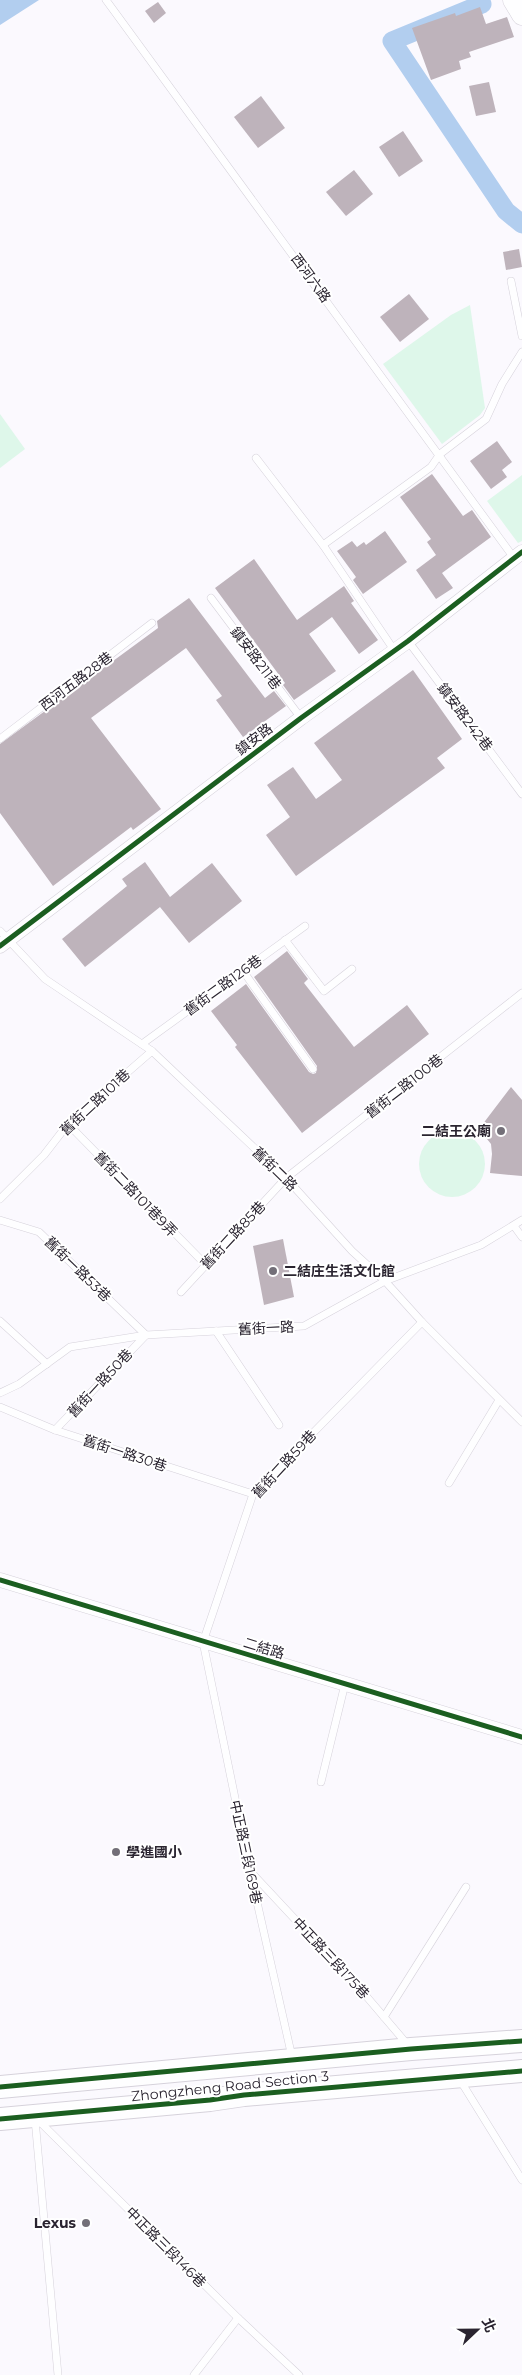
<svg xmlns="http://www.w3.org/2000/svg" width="522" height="2375" font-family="Montserrat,'Noto Sans TC',sans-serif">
<rect width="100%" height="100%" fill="#fbf9fe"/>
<g fill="#def7ea">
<polygon points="470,305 485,408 480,415 442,444 383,364 451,315"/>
<polygon points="0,414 25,449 0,468"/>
<polygon points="522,475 522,541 518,543 487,501"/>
<circle cx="452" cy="1164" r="33"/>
</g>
<polygon fill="#b2ceef" points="0,0 39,0 0,25"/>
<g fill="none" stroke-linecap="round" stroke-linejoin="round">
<polyline stroke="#b2ceef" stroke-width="19" points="480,0 482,4 392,41 506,211 522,224"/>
</g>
<g fill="#beb3bb">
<polygon points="158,2 166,13 154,23 145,11"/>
<polygon points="480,7 486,24 507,17 514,37 469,52 471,57 459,61 461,69 431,80 412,28 455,13 456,16"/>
<polygon points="489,82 496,112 476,116 469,86"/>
<polygon points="261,96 285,128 258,148 234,117"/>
<polygon points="403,131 423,161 399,177 379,147"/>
<polygon points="354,170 373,194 346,216 326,192"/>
<polygon points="519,249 522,267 506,270 503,252"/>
<polygon points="409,294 429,319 400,342 380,317"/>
<polygon points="497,441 512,462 502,470 507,477 491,489 470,461"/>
<polygon points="432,474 463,516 472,510 491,537 442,573 453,588 436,599 416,570 436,555 427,542 431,539 400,497"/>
<polygon points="385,531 407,562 363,594 353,580 356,577 337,551 352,541 357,547 364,542 366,545"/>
<polygon points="254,559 297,620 344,586 354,601 351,603 378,640 359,654 332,617 309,634 336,671 294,700 283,685 285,683 215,588"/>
<polygon points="189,598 265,698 274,691 286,706 243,737 216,700 222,696 186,648 91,718 161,809 133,830 131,827 53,886 0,813 0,744 158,628 157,621"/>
<polygon points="413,670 462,739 437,758 445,768 296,876 266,835 290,817 267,785 293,767 316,799 342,780 314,743"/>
<polygon points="145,862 170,897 212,863 242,901 189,943 160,907 85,967 62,939 127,886 122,879"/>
<polygon points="287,951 308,979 304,983 354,1047 407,1005 429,1034 302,1133 235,1047 237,1045 211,1011 246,984 309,1072 313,1074 316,1073 317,1066 254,977"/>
<polygon points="511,1087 522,1100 522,1176 490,1173 492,1154 491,1144 479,1129"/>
<polygon points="283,1239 294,1297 264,1305 253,1246"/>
</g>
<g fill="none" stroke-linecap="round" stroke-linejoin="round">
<defs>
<g id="lane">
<polyline points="106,0 514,558"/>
<polyline points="511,281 522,336"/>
<polyline points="256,458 323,545 394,650"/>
<polyline points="323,545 431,467 440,454 486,419 502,384 522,352"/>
<polyline points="211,598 301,718"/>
<polyline points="408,641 522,794"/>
<polyline points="0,739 152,623"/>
<polyline points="0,931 45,979 152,1051 286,1178 352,1251 385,1281 422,1322 522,1422"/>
<polyline points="285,940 324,991 352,969"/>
<polyline points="243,971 313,1069"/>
<polyline points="142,1044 305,926"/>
<polyline points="68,1124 205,1264"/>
<polyline points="0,1199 44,1155 68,1124 152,1051"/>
<polyline points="0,1220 39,1232 146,1335 55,1430"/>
<polyline points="514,1226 522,1237"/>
<polyline points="181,1292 286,1178 522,993"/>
<polyline points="0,1321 47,1364"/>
<polyline points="216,1331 279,1425"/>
<polyline points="0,1393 19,1384 70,1347 146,1335 304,1326 385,1281 481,1245 522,1220"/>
<polyline points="0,1407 55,1430 253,1494"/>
<polyline points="449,1483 499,1400"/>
<polyline points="321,1782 345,1684"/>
<polyline points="250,1871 361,1990 407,2044"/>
<polyline points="384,2017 466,1887"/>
<polyline points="292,2057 250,1871 203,1642 253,1494 422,1322"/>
<polyline points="460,2080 522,2180"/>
<polyline points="35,2119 58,2375"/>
<polyline points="38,2120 238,2318 299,2375"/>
<polyline points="194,2375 238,2318"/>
</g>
<g id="street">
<polyline points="0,946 301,718 408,641 522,552"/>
<polyline points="0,1580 522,1737"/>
</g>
<polyline id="secondary" points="513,0 522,15"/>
<g id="primary">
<polyline points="0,2087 411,2049 522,2041"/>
<polyline points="0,2119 210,2100 244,2095 522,2071"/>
</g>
</defs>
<use href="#lane" stroke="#d6d2db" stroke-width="8"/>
<use href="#street" stroke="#d6d2db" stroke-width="15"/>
<use href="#secondary" stroke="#d6d2db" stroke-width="21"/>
<use href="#primary" stroke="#d6d2db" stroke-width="24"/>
<use href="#lane" stroke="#fefeff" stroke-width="7"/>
<use href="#street" stroke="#fefeff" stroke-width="14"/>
<use href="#secondary" stroke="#fefeff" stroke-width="20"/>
<use href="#primary" stroke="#fefeff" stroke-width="22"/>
<defs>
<g id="cycleway">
<polyline points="0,946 301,718 408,641 522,552"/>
<polyline points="0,1580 522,1737"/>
<polyline points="0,2087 411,2049 522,2041"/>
<polyline points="0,2119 210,2100 244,2095 522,2071"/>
</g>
</defs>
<use href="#cycleway" stroke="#fff" stroke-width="8"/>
<use href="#cycleway" stroke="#1b5e20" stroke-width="5"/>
</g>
<g fill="#736f78" stroke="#fff" stroke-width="2">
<circle cx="501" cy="1131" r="5"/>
<circle cx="273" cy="1271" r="5"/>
<circle cx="116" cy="1852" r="5"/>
<circle cx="86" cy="2223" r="5"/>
</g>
<g text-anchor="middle" stroke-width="4" stroke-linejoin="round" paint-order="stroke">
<g font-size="14" fill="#2a2430" stroke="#fff">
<text transform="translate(311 278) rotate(54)" y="5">西河六路</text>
<text transform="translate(256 658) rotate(53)" y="5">鎮安路211巷</text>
<text transform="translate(76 681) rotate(-37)" y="5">西河五路28巷</text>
<text transform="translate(465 717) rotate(53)" y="5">鎮安路242巷</text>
<text transform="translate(254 739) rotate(-37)" y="5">鎮安路</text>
<text transform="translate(223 985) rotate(-36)" y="5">舊街二路126巷</text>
<text transform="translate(404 1086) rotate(-38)" y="5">舊街二路100巷</text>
<text transform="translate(95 1102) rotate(-43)" y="5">舊街二路101巷</text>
<text transform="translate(275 1169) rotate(44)" y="5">舊街二路</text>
<text transform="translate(136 1194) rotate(46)" y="5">舊街二路101巷9弄</text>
<text transform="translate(233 1235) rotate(-47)" y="5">舊街二路85巷</text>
<text transform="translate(78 1269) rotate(44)" y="5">舊街一路53巷</text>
<text transform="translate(266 1328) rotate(-3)" y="5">舊街一路</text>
<text transform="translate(100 1383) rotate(-47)" y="5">舊街一路50巷</text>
<text transform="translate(125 1453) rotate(18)" y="5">舊街一路30巷</text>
<text transform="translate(284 1464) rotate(-47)" y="5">舊街二路59巷</text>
<text transform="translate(264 1648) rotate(17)" y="5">二結路</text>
<text transform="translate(246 1852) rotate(78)" y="5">中正路三段169巷</text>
<text transform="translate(331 1958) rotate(47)" y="5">中正路三段175巷</text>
<text transform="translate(230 2086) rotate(-6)" y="5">Zhongzheng Road Section 3</text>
<text transform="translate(166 2247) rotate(45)" y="5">中正路三段146巷</text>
</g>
<g font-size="14" font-weight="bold" fill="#2a2430" stroke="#fff" text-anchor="end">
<text x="491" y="1136">二結王公廟</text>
<text x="283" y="1276" text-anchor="start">二結庄生活文化館</text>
<text x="126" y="1857" text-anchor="start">學進國小</text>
<text x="76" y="2228">Lexus</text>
</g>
</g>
<g transform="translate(477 2330) rotate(68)" stroke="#ffffff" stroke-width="4" paint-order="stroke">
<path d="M0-4L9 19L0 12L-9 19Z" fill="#2a2430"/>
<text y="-8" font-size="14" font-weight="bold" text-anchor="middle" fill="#2a2430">北</text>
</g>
</svg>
